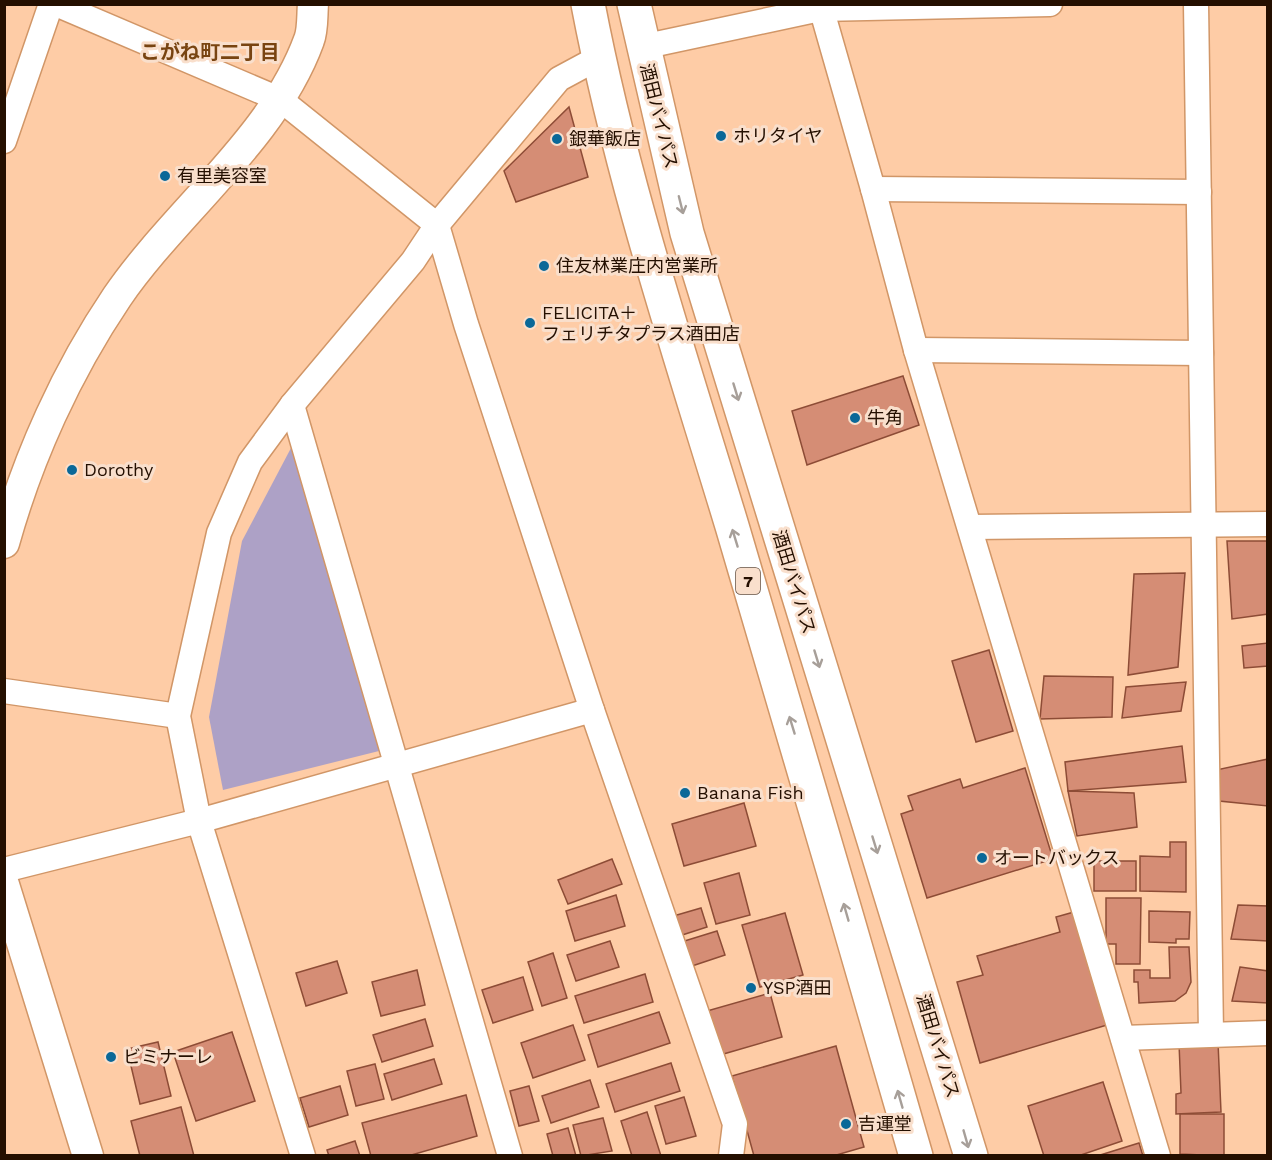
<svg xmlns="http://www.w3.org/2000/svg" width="1272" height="1160" font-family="'Work Sans','Noto Sans JP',sans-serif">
<rect width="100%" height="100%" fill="#fecca6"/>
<polygon fill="#ada1c6" points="301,429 383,750 223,790 209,717 242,541"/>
<g fill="#d58d75" stroke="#8d4c36" stroke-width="1.5">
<polygon points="569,107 588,177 516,202 504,171"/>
<polygon points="903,376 919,425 807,465 792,411"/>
<polygon points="1227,541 1268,541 1268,614 1232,619"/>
<polygon points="1185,573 1178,667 1128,675 1134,574"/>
<polygon points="1268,643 1268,666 1244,668 1242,646"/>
<polygon points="989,650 1013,731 976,742 952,661"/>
<polygon points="1044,676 1113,677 1112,717 1040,719"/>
<polygon points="1186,682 1181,711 1122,718 1126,687"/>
<polygon points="1182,746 1186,782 1068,791 1065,762"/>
<polygon points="1268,759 1268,806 1219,801 1216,770"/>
<polygon points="1025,768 1053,859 927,898 901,814 913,810 908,796 960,779 963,788"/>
<polygon points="1068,791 1134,793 1137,827 1077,836"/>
<polygon points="744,803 756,846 684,866 672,824"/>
<polygon points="1170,842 1186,842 1186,892 1140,891 1140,856 1170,857"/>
<polygon points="612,859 622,884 568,904 558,880"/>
<rect x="1094" y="861" width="42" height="30"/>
<polygon points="739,873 750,915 716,924 704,883"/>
<polygon points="616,895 625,926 575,941 566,911"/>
<polygon points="1106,898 1141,898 1140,964 1116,964 1116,944 1106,944"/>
<polygon points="1238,905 1268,906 1268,941 1231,939"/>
<polygon points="701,908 707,927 676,937 670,917"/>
<polygon points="1149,911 1190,912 1189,939 1176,939 1176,943 1149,942"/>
<polygon points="1074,912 1107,1025 980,1063 957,982 983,975 977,956 1060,932 1056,917"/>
<polygon points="785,913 803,975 760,987 742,925"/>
<polygon points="717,931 725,955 686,968 678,943"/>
<polygon points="610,941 619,967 576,981 567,955"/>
<polygon points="1169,947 1189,947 1191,982 1186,993 1175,1001 1139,1003 1138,982 1134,982 1134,970 1150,970 1150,978 1170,978"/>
<polygon points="553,953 567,998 542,1006 528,962"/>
<polygon points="337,961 347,993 306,1006 296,973"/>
<polygon points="1240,967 1268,971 1268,1003 1232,1001"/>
<polygon points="417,970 425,1005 381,1016 372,982"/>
<polygon points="645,974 653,1002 584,1023 575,996"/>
<polygon points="523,977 533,1010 493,1023 482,990"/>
<polygon points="770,993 782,1037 720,1055 707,1011"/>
<polygon points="659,1012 670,1043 598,1067 588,1035"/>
<polygon points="425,1019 433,1046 382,1062 373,1035"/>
<polygon points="573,1025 585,1060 533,1078 521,1043"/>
<polygon points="232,1032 255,1101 196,1121 173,1052"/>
<polygon points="158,1042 171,1096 140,1104 127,1049"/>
<polygon points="1218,1042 1221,1112 1176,1114 1176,1094 1181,1093 1179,1043"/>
<polygon points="836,1046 864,1147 833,1156 754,1156 732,1076"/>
<polygon points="434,1059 442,1084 392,1100 384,1074"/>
<polygon points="671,1063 680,1091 615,1112 606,1084"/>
<polygon points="375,1064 384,1099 356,1106 347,1071"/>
<polygon points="590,1080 599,1107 551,1123 542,1096"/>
<polygon points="1103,1082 1122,1141 1078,1156 1044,1156 1028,1106"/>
<polygon points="340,1086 348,1115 309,1127 300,1098"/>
<polygon points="529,1086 539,1121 519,1126 510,1091"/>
<polygon points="466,1095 477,1136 408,1156 371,1156 362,1123"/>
<polygon points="684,1097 696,1136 666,1144 655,1106"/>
<polygon points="181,1107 194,1156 140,1156 131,1121"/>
<polygon points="647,1112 661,1156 632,1156 621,1121"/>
<polygon points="1180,1114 1224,1114 1224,1156 1180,1154"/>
<polygon points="603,1118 612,1151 581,1156 573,1125"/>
<polygon points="568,1128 576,1156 553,1156 547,1134"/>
<polygon points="355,1141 360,1156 329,1156 327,1150"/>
<polygon points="1139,1143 1143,1156 1097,1156"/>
</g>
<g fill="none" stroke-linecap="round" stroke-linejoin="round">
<defs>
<g id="minor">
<polyline points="56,4 281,100 437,225 466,324 592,710 735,1124 731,1156"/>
<polyline points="820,4 873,189 916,350 1158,1156"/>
<polyline points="1196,4 1211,1034"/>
<polyline points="642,47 820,9 1050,4"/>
<polyline points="4,141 51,4"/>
<polyline points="873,189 1199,192"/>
<polyline points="916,350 1201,353"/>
<polyline points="292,405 510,1156"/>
<polyline points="971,527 1268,524"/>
<polyline points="4,691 178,716"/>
<polyline points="4,870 199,821 592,710"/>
<polyline points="1123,1038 1268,1033"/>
<polyline points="303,1156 199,821 178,716 219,533 250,462 292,405 413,261 437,225 559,79 598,58"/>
</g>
<g id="tertiary">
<path d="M 4,543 C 28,457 67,371 117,297 C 176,211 273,139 309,40 C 313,30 312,16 313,4"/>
<polyline points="4,885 88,1156"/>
</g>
<g id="trunk">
<path d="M 588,4 C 622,182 680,354 732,526 C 795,735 855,946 916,1156"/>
<polyline points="634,4 687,233 971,1156"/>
</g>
</defs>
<use href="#minor" stroke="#d19667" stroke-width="27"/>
<use href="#tertiary" stroke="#d19667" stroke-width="33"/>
<use href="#trunk" stroke="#d19667" stroke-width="36"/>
<use href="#minor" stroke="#fff" stroke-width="24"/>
<use href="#tertiary" stroke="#fff" stroke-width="30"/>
<use href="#trunk" stroke="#fff" stroke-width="33"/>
</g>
<defs><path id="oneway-shaft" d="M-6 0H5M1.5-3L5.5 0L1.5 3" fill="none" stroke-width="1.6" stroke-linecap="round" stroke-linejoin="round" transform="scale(1.5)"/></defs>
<g stroke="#a79f99">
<use href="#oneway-shaft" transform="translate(681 205) rotate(76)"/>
<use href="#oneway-shaft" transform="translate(736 392) rotate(73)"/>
<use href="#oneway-shaft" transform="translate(735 538) rotate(-107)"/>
<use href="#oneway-shaft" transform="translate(817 659) rotate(73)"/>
<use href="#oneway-shaft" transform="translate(792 725) rotate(-107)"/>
<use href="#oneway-shaft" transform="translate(875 845) rotate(73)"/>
<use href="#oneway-shaft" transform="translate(846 912) rotate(-106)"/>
<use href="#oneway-shaft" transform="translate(900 1099) rotate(-106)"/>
<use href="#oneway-shaft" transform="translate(966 1139) rotate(74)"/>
</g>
<g fill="#0a6898" stroke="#f9dfcc" stroke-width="2">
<circle cx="721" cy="136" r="6"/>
<circle cx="557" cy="139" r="6"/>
<circle cx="165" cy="176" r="6"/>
<circle cx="544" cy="266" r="6"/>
<circle cx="530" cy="323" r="6"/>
<circle cx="855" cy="418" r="6"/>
<circle cx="72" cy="470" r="6"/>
<circle cx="685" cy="793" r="6"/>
<circle cx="982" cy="858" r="6"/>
<circle cx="751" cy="988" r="6"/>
<circle cx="111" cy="1057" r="6"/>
<circle cx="846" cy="1124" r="6"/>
</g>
<g text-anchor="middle" stroke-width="6" stroke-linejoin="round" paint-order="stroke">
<rect fill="#f9dfcc" stroke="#644d3d" stroke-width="1.5" x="736" y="568" width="24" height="26" rx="4.5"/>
<g font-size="16" font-weight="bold" fill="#240f00">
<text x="748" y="587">7</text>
</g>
<g font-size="18" fill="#240f00" stroke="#f9dfcc">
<text transform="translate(659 116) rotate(76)" y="6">酒田バイパス</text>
<text transform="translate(794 582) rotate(73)" y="6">酒田バイパス</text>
<text transform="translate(938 1046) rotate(73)" y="6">酒田バイパス</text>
</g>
<g font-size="18" fill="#240f00" stroke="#f9dfcc" text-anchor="start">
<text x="733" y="142">ホリタイヤ</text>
<text x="569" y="145">銀華飯店</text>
<text x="177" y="182">有里美容室</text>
<text x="556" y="272">住友林業庄内営業所</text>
<text x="542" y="319">FELICITA＋<tspan x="542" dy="21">フェリチタプラス酒田店</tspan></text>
<text x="867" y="424">牛角</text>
<text x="84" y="476">Dorothy</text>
<text x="697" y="799">Banana Fish</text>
<text x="994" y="864">オートバックス</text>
<text x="763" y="994">YSP酒田</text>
<text x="123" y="1063">ビミナーレ</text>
<text x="858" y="1130">吉運堂</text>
</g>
<g font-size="20" font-weight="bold" fill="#784411" stroke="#f9dfcc">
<text x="210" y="59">こがね町二丁目</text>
</g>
</g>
<rect width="1272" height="1160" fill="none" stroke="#240f00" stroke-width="12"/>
</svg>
